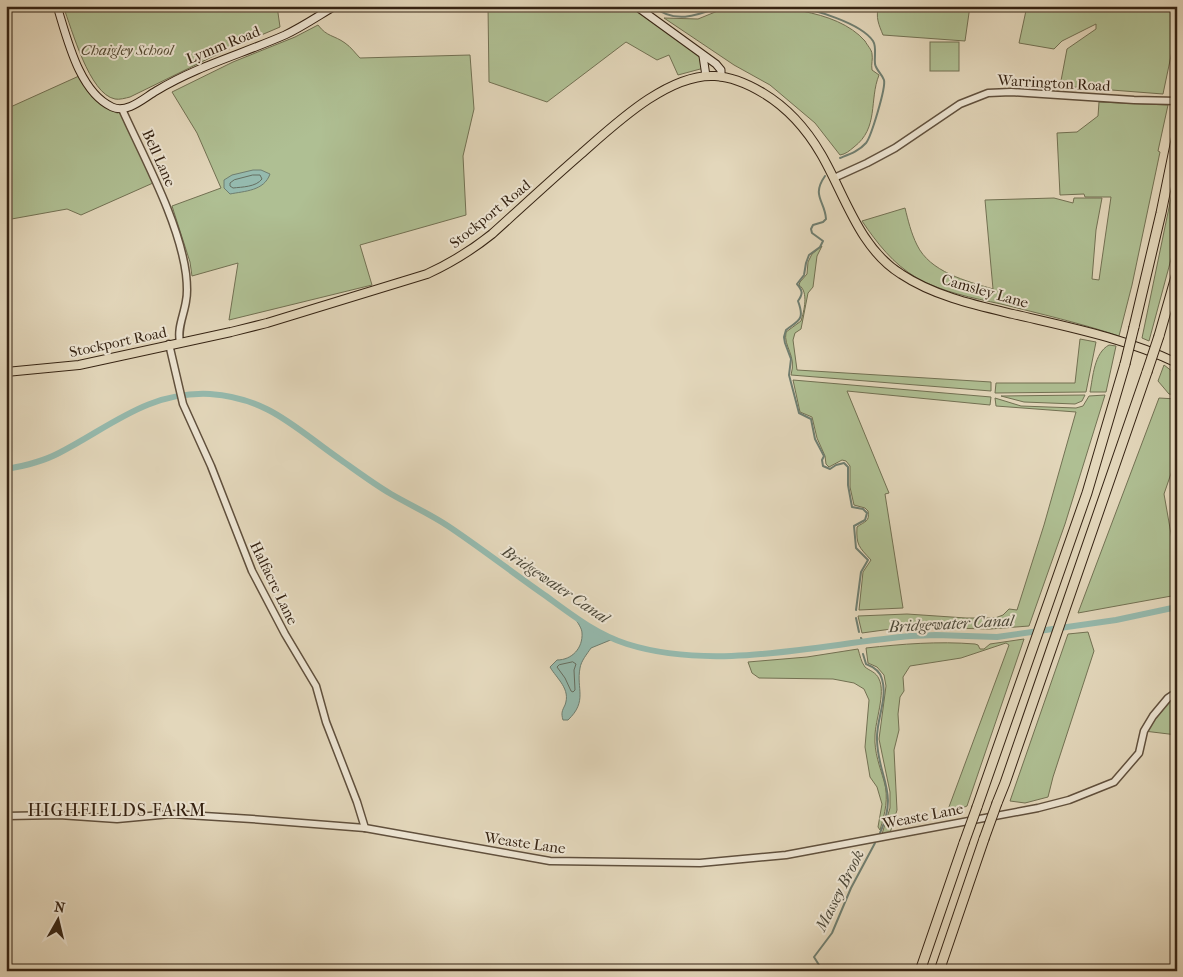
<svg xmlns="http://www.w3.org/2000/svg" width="1183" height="977" font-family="'IM FELL French Canon',serif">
<rect width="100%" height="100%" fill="#e3d7bb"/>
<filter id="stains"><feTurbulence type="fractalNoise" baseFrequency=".004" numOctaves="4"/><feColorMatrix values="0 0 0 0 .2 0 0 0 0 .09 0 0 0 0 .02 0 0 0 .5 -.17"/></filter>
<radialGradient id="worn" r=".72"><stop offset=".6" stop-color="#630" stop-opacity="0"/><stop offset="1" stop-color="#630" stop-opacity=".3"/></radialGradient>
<g fill="#afbf93" stroke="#727153">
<path d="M 63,6 L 277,6 L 280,27 L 224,51 L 130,97 C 126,98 119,100 115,99 C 89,94 72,29 63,6 Z"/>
<polygon points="488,6 629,6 703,58 704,68 678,75 669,55 657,60 626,42 547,102 489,82"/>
<path d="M 730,6 C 771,6 836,8 865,41 C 867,45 872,50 872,54 C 873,59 871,64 872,70 L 879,75 C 869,100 879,128 854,147 C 849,151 846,154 840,155 L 815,123 L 770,85 L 734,65 L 664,18 L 698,19 Z"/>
<path d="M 879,6 L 970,6 L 965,41 L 883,35 C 879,25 875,17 879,6 Z"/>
<polygon points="1027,6 1177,6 1177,27 1163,94 1060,86 1067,49 1096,29 1096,24 1062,41 1054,49 1019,43"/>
<path d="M 318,25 C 327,37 334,35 345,43 C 351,47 355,53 360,58 L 470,55 L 474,109 L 463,156 L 466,215 L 360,245 L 372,285 L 229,320 L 238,263 L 192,276 L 190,262 L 172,206 L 221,188 L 197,133 L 172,92 L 233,62 L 295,37 Z"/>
<rect x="930" y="42" width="29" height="29"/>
<polygon points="79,76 106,106 117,113 125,111 153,183 81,215 67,209 6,220 6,109"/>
<path d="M 1099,102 L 1168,105 L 1158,151 L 1160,152 L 1132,285 L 1119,336 C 1080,323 1041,314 1001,304 C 973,298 942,292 917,278 C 893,264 877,243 862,221 L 905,208 C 908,220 911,233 917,245 C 930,272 966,281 993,289 L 985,200 L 1054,198 L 1073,203 L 1074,198 L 1102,198 L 1096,230 L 1092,279 L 1099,280 L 1111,197 L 1085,197 L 1084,194 L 1060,195 L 1057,133 L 1077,132 L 1098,116 Z"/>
<polygon points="1177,169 1177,237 1149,341 1142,338"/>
<path d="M 822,246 L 817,256 L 813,287 L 808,293 L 801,329 L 795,333 L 793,340 L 797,370 L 991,382 L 991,391 L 791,375 C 797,355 783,347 786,332 L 801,321 C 804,311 809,292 799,285 L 800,282 L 807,274 L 808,262 L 812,254 Z"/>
<polygon points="1080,339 1096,342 1086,392 995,393 996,383 1075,383"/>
<path d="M 1109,345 L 1116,346 L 1106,392 L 1090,392 C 1093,377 1094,353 1109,345 Z"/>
<polygon points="1164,365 1177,375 1177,395 1169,394 1158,381"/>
<path d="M 793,380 L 991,397 L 990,405 L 847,391 L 889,493 L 885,494 L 903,608 L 859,610 L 863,572 L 871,560 C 859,547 856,545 857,527 C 865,521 870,522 868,511 L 865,508 L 854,505 L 850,487 L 850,466 L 846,461 L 842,460 L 829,467 L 826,464 L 825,456 L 817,438 L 812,417 L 800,412 Z"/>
<polygon points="1085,395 1082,401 1075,404 1024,402 1001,396"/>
<polygon points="1105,395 1065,524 1029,626 990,629 906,627 862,633 858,616 907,614 966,618 995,618 1003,615 1009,609 1017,610 1044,525 1076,412 996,406 995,398 1021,406 1076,408 1083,406 1089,396"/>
<polygon points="1159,398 1177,399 1177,456 1164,494 1177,568 1177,595 1078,613"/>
<polygon points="1088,632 1094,651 1053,777 1048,797 1025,803 1010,801 1068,634"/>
<path d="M 1024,639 L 967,806 L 946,815 L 1009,645 L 1006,643 L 961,658 L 910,666 L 903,677 L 904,691 L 900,697 L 898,714 L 899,730 L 894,750 L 897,810 L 890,833 L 882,834 L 890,808 L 890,792 L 879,739 L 886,686 L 884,675 L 877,667 L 868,663 L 866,648 C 902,644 938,641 975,644 L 978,645 L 980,649 L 984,649 L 990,644 Z"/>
<path d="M 858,649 C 860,655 861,662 865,667 C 870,671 876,672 879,679 C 886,693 875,721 875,736 C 874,752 880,767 884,781 C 889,798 885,813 880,830 L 878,827 L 882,804 L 877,787 L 870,777 L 865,747 L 869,700 L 864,689 L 854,683 L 833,679 L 759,678 L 752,673 L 748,662 L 807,657 Z"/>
<polygon points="1177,693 1177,735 1144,731 1153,716"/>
</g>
<g fill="#95baae" stroke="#6f7e70">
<path d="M 253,170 L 261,170 L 270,174 C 264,191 245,191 230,194 L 224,188 L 224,180 L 232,175 Z"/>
<path d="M 575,618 L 595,631 L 613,639 L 591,648 C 587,654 581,661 580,668 C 576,689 588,701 568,720 L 563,720 C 561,713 562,711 565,705 C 571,689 557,679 550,667 L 557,660 C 572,660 583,648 582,633 C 582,628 577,622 575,618 Z"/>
</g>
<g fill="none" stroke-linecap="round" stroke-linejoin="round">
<g stroke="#656e60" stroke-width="1">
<path d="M 253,175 L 260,175 L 262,179 C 256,187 242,187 233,188 L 230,186 L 230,183 L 234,180 Z"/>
<polygon points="573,662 576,664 574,670 575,690 573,692 571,691 565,678 557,667 559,665"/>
</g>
<g stroke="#6f7e70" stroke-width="2">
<path d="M 653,6 C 675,25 698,15 722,6"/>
<path d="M 792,6 C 813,9 861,23 873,41 C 877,47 874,56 875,64 C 876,70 882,74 884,80 C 886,88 871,137 866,143 C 859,151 850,154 840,158"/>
<path d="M 825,176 C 811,196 825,201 826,219 L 823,222 L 813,225 L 811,229 L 812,233 L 823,241 L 820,247 L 809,255 L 806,263 L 804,275 L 797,284 C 803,291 803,294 798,301 C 805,320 799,320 786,330 L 784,337 L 785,343 L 791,359 L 789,375 L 799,413 L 811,419 L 815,439 L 824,456 L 822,460 L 823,466 L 830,469 L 836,465 L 844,463 L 848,467 L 848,485 L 852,507 L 863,509 L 867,513 L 865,520 L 854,526 L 856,548 L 868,560 L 861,572 L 856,610"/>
<polyline points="856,618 859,632"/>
<polyline points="861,638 862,640"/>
<path d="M 863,654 L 866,664 C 874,667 880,671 882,679 C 888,699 876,720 877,740 C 878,778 899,792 880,833"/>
<polyline points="815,971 819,965 814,957 832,933 851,888 875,843"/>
</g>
<path stroke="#95baae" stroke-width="6" d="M 6,469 C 24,466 42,462 59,453 C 110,427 148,391 210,394 C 269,398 296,429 341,460 C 358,472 374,484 391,494 C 410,505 430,514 448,526 C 481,548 513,573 546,596 C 572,615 596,634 627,644 C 716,672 820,644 911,636 L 936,635 L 997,637 L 1116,620 L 1177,607"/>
<defs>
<g id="tertiary">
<path d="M 122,109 C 144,158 179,221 186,274 C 187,283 188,292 186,301 C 184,315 177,328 180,342"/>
<polyline points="834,178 867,163 895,148 960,104 988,93 1011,92 1134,100 1177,101"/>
<polyline points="169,344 183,404 211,466 252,571 285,634 316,686 326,722 357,802 365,828"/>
<polyline points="6,816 59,815 117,819 171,814 252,819 365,828 550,861 700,863 786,855 1038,808 1069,800 1114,782 1139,753 1144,731 1153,716 1168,698 1177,692"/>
</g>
<g id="secondary">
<path d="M 57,6 C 67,38 79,92 112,107 C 127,114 144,98 156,91 C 197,66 242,54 285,35 C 302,27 318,16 335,6"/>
<polyline points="636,6 716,64 721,70 721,77"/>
<polyline points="703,56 706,76"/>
</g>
<path id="primary" d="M 6,372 L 79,365 L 231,332 L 267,323 L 427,274 C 451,263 472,250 492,234 C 522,207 551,180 581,154 C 614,125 668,73 715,76 C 733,77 748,84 763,93 C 788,108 807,130 821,154 C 845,195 859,248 901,274 C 934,296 975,305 1013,314 C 1068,327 1125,338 1177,363"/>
<g id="motorway">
<polyline points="1134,327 1161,213 1177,135"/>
<polyline points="1159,336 1177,273"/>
<polyline points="997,803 1005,783 1147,372"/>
<polyline points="977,807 1087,493 1125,364"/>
<polyline points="920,971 964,843"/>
<polyline points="939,971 984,839"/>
</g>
</defs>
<use href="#tertiary" stroke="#60503d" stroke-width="9"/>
<use href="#secondary" stroke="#352313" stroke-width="9"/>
<use href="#primary" stroke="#352313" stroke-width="10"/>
<use href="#motorway" stroke="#352313" stroke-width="11"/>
<use href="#tertiary" stroke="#ede5d3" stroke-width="6"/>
<use href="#secondary" stroke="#ede5d3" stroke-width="7"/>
<use href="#primary" stroke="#e3d7bb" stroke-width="8"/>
<use href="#motorway" stroke="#e3d7bb" stroke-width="9"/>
<defs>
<g id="motorway-bridge">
<polyline points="1125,364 1134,327"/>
<polyline points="1147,372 1159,336"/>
<polyline points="984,839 997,803"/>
<polyline points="964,843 977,807"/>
</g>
</defs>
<use href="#motorway-bridge" stroke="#352313" stroke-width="11" stroke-linecap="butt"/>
<use href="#motorway-bridge" stroke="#e3d7bb" stroke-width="9"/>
</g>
<g text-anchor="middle" stroke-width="4" stroke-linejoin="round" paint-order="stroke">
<g font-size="15" fill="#352313" stroke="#ede5d3">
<text transform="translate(223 45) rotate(-22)" y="5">Lymm Road</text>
<text transform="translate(1054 83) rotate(3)" y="5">Warrington Road</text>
<text transform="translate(159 158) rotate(66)" y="5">Bell Lane</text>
<text transform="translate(490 214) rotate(-39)" y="5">Stockport Road</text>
<text transform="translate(985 291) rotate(16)" y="5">Camsley Lane</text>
<text transform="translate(118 342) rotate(-12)" y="5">Stockport Road</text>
<text transform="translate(274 583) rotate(64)" y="5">Halfacre Lane</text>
<text transform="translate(923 816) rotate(-11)" y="5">Weaste Lane</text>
<text transform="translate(525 843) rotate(8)" y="5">Weaste Lane</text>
</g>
<g font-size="15" font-style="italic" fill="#544a33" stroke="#ede5d3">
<text x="127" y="55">Chaigley School</text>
</g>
<g font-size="16" font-style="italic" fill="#4d493a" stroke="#ede5d3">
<text transform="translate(556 584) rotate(34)" y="6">Bridgewater Canal</text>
<text transform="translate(951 623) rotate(-3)" y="6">Bridgewater Canal</text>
<text transform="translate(839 890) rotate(-63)" y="6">Massey Brook</text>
</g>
<g font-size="18" letter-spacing="1" fill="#352313" stroke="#ede5d3">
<text x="117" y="816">HIGHFIELDS FARM</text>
</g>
</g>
<rect width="1183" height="977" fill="none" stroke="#e3d7bb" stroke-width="25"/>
<rect x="8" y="8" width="1168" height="962" fill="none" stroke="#352313" stroke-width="2.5"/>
<rect x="12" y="12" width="1158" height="952" fill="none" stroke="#352313"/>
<g transform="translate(58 920) rotate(8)" stroke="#ede5d3" stroke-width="4" paint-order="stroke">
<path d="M0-4L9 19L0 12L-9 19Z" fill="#352313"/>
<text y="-8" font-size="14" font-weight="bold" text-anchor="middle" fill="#352313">N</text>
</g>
<rect width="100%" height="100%" filter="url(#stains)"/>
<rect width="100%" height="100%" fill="url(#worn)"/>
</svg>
